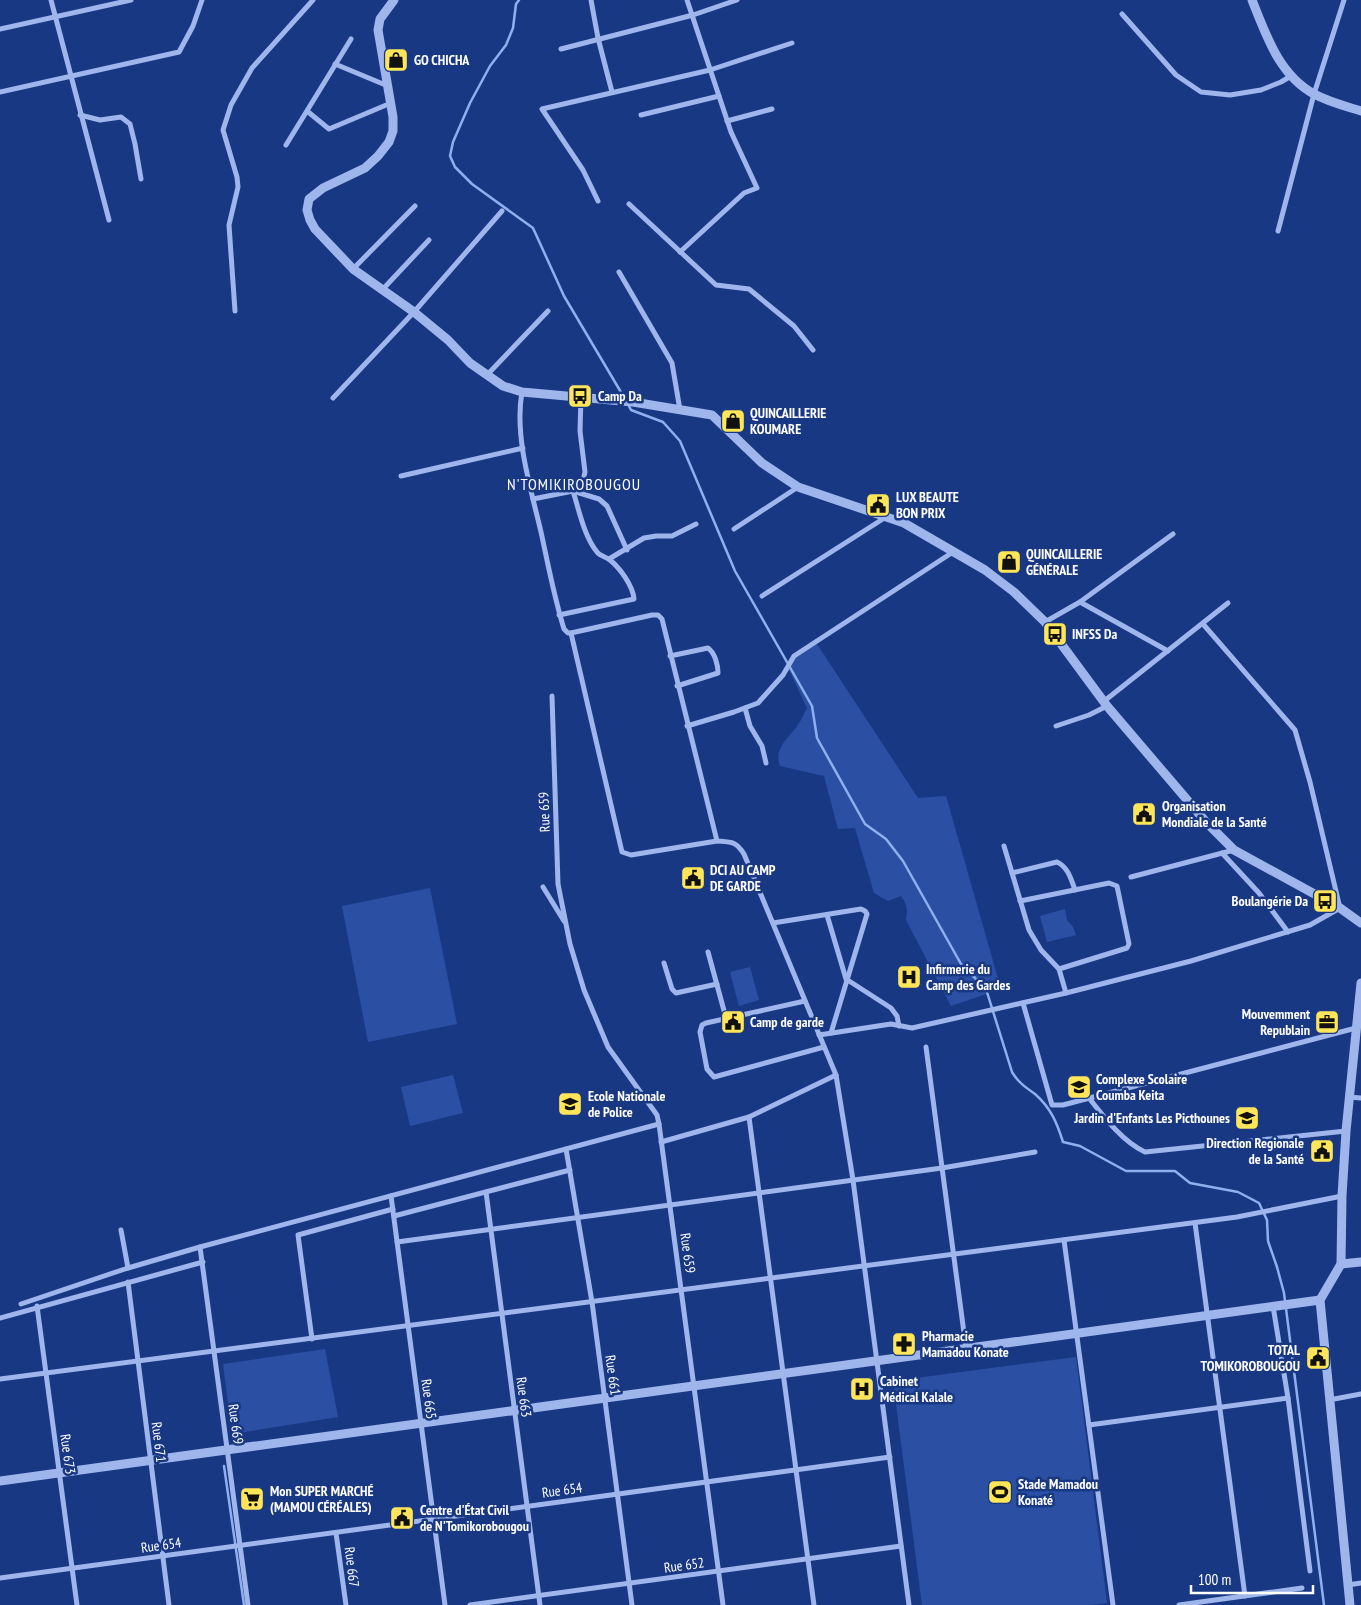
<svg xmlns="http://www.w3.org/2000/svg" width="1361" height="1605" font-family="'PT Sans Narrow',sans-serif">
<rect width="100%" height="100%" fill="#193884"/>
<g fill="#2b50a3">
<path d="M 815,641 L 918,798 L 946,796 L 1001,989 L 951,1006 L 906,920 C 908,910 907,904 901,896 L 888,901 L 874,893 L 855,828 L 838,829 L 824,776 L 780,766 C 773,747 790,738 799,723 C 802,719 804,713 807,708 L 789,670 L 793,655 Z"/>
<polygon points="430,888 457,1024 368,1042 342,906"/>
<polygon points="1065,909 1067,920 1073,927 1076,935 1047,942 1040,916"/>
<polygon points="750,967 759,1000 739,1006 730,972"/>
<polygon points="453,1075 463,1113 410,1126 401,1087"/>
<polygon points="325,1349 338,1417 232,1434 223,1364"/>
<polygon points="1076,1357 1107,1603 1090,1605 922,1605 893,1381"/>
</g>
<g fill="none" stroke-linecap="round" stroke-linejoin="round">
<g stroke="#90afee" stroke-width="2.5">
<polyline points="519,0 516,4 513,28 506,45 490,66 470,103 453,142 450,156 455,167 472,184 533,228 564,296 625,399"/>
<path d="M 628,404 L 631,410 L 663,422 L 680,441 L 735,571 L 812,706 L 817,738 L 865,824 L 886,839 L 903,861 L 961,964 L 986,989 L 1012,1072 C 1018,1082 1025,1087 1035,1094 C 1051,1108 1057,1123 1063,1142 L 1080,1146 L 1126,1171 L 1175,1171 L 1190,1183 L 1238,1192 L 1259,1203 L 1267,1220 L 1268,1241 L 1277,1267 L 1284,1293 L 1324,1605"/>
<polyline points="224,1466 244,1605"/>
</g>
<g stroke="#9eb6ec" stroke-width="5">
<polyline points="51,0 109,220"/>
<polyline points="591,0 598,38 612,92"/>
<polyline points="1122,14 1176,75 1201,92 1230,95 1261,90 1281,82 1291,76"/>
<polyline points="0,29 131,0"/>
<polyline points="561,49 693,15 737,0"/>
<polyline points="335,64 388,86"/>
<polyline points="0,92 179,52 193,26 202,0"/>
<polyline points="307,111 329,129 391,103"/>
<polyline points="80,115 100,120 121,117 130,124 135,144 141,179"/>
<polyline points="641,115 719,96"/>
<polyline points="727,121 772,109"/>
<polyline points="286,145 351,39"/>
<polyline points="598,201 583,170 542,109 710,70 792,43"/>
<polyline points="629,204 716,285 749,289 794,326 813,350"/>
<polyline points="1278,231 1314,94 1344,0"/>
<polyline points="680,252 744,193 757,188 731,132 687,0"/>
<polyline points="353,269 415,206"/>
<polyline points="619,272 672,363 680,410"/>
<polyline points="383,289 429,240"/>
<polyline points="235,311 229,225 238,187 237,177 223,130 231,105 252,68 313,0"/>
<polyline points="486,376 548,311"/>
<path d="M 522,392 C 514,436 531,489 541,532 C 548,564 554,597 564,629 L 568,633 L 571,633 L 652,615 L 658,615 L 662,619 L 717,841 C 731,842 736,841 744,854 L 836,1075 L 853,1180 L 909,1605"/>
<polyline points="333,398 414,312 502,211"/>
<polyline points="401,476 523,448"/>
<polyline points="580,493 585,472 580,431 581,396"/>
<polyline points="533,499 573,491 599,499 607,506 627,550"/>
<polyline points="734,529 798,487"/>
<polyline points="609,559 644,538 656,536 672,536 696,524"/>
<polyline points="762,596 886,517"/>
<polyline points="1080,602 1168,651"/>
<path d="M 559,615 L 634,599 C 633,586 620,568 610,560 C 606,557 600,556 597,552 C 584,536 579,510 573,491"/>
<polyline points="1045,622 1080,602 1173,534"/>
<polyline points="571,633 622,852 631,855 717,841"/>
<path d="M 670,656 L 708,648 C 715,653 718,665 718,673 L 677,686"/>
<polyline points="552,696 558,884 570,944 584,990 608,1047 657,1115 659,1124 723,1605"/>
<polyline points="1103,702 1228,603"/>
<polyline points="745,708 750,726 762,746 766,763"/>
<polyline points="687,726 734,712 758,703 783,675 794,656 953,552"/>
<polyline points="1056,726 1089,715 1107,706"/>
<polyline points="1004,846 1029,930 1041,950 1059,969 1066,993"/>
<polyline points="1222,853 1259,893 1288,932"/>
<path d="M 1012,873 L 1057,862 C 1068,867 1071,879 1075,890"/>
<polyline points="1131,877 1234,850"/>
<polyline points="543,887 564,921"/>
<polyline points="1020,901 1109,883 1117,886 1129,944 1127,948 1059,969"/>
<polyline points="827,915 846,979 891,1008 897,1016 899,1026"/>
<polyline points="773,923 861,909 865,911 867,914 831,1033"/>
<polyline points="708,952 726,1018"/>
<polyline points="664,963 672,989 676,993 717,984"/>
<polyline points="805,1001 706,1023 702,1025 700,1032 707,1069 714,1077 824,1047"/>
<polyline points="1023,1003 1052,1105 1063,1105 1356,1028"/>
<polyline points="819,1035 891,1024 912,1028 1066,993 1191,961 1310,925 1340,908 1310,782 1295,730 1203,624"/>
<polyline points="926,1047 966,1348"/>
<polyline points="1349,1097 1361,1098"/>
<path d="M 1089,1098 C 1104,1117 1123,1142 1145,1152 L 1346,1131"/>
<polyline points="749,1117 814,1605"/>
<polyline points="661,1142 749,1117 836,1075"/>
<polyline points="566,1149 592,1302 632,1605"/>
<polyline points="486,1192 540,1605"/>
<polyline points="391,1196 445,1605"/>
<polyline points="394,1216 570,1170"/>
<polyline points="1195,1223 1245,1596"/>
<polyline points="121,1230 128,1268"/>
<polyline points="1064,1240 1113,1605"/>
<polyline points="397,1242 942,1168 1035,1152"/>
<polyline points="200,1247 248,1605"/>
<polyline points="128,1282 169,1605"/>
<polyline points="21,1304 128,1268 200,1247 659,1124"/>
<polyline points="37,1306 77,1605"/>
<polyline points="1273,1306 1288,1398 1310,1571"/>
<polyline points="0,1318 203,1262"/>
<polyline points="312,1339 298,1235 393,1209"/>
<polyline points="0,1379 1237,1217 1342,1196"/>
<polyline points="1329,1400 1361,1394"/>
<polyline points="1089,1425 1288,1398"/>
<polyline points="336,1533 346,1605"/>
<polyline points="0,1578 890,1457"/>
<polyline points="1348,1585 1361,1583"/>
<polyline points="470,1605 901,1546"/>
<polyline points="1179,1605 1302,1588"/>
</g>
<g stroke="#9eb6ec" stroke-width="9">
<polyline points="394,0 380,19 378,30 393,117 393,131 389,142 378,156 365,168 323,188 309,199 307,210 310,220 315,229 353,269 414,312 448,340 470,363 503,386 522,392 633,402 712,415 762,463 798,487 904,523 985,570 1014,592 1045,622 1107,706 1206,822 1234,850 1340,908 1361,923"/>
<path d="M 1252,0 C 1266,35 1279,75 1314,94 C 1329,102 1345,106 1361,111"/>
<polyline points="1341,1264 1361,1262"/>
<polyline points="0,1481 1320,1300"/>
<polyline points="1350,1605 1320,1300 1341,1264 1342,1196 1346,1131 1361,983"/>
</g>
</g>
<defs>
<symbol id="shop-square" viewBox="-11 -11 22 22"><rect x="-9" y="-9" width="18" height="18" rx="4" fill="#ffe659" stroke="#193884"/><path d="M-5-2.5h2.3a2.7 3.5 0 0 1 5.4 0H5L5.5 6h-11ZM-1.5-2.5h3a1.5 2.3 0 0 0-3 0Z" fill="#111"/></symbol>
<symbol id="bus-square" viewBox="-11 -11 22 22"><rect x="-9" y="-9" width="18" height="18" rx="4" fill="#ffe659" stroke="#193884"/><path d="M-5-6H5V4H4V6H2V4H-2V6H-4V4H-5ZM-3.5-4V0h7V-4ZM-3.5 1.2v1.5H-2V1.2ZM2 1.2v1.5H3.5V1.2Z" fill="#111"/></symbol>
<symbol id="civic-square" viewBox="-11 -11 22 22"><rect x="-9" y="-9" width="18" height="18" rx="4" fill="#ffe659" stroke="#193884"/><path d="M-.6-6.5H3V-4.5H.6V-3L4-1V1h2V6H-6V1h2V-1L-.6-3ZM-1.2 2.5V6h2.4V2.5Z" fill="#111"/></symbol>
<symbol id="hospital-square" viewBox="-11 -11 22 22"><rect x="-9" y="-9" width="18" height="18" rx="4" fill="#ffe659" stroke="#193884"/><path d="M-5-5h3v3.5h4V-5h3V5h-3V1.5h-4V5h-3Z" fill="#111"/></symbol>
<symbol id="office-square" viewBox="-11 -11 22 22"><rect x="-9" y="-9" width="18" height="18" rx="4" fill="#ffe659" stroke="#193884"/><path d="M-6-3h4V-5.5h4V-3h4V5H-6ZM-1-4.5V-3h2v-1.5ZM-6 0V1H6V0Z" fill="#111"/></symbol>
<symbol id="school-square" viewBox="-11 -11 22 22"><rect x="-9" y="-9" width="18" height="18" rx="4" fill="#ffe659" stroke="#193884"/><path d="M0-5L7-2L0 1L-7-2ZM-4 1L0 2.5L4 1V4Q0 6-4 4Z" fill="#111"/></symbol>
<symbol id="university-square" viewBox="-11 -11 22 22"><rect x="-9" y="-9" width="18" height="18" rx="4" fill="#ffe659" stroke="#193884"/><path d="M0-5L7-2L0 1L-7-2ZM-4 1L0 2.5L4 1V4Q0 6-4 4Z" fill="#111"/></symbol>
<symbol id="pharmacy-square" viewBox="-11 -11 22 22"><rect x="-9" y="-9" width="18" height="18" rx="4" fill="#ffe659" stroke="#193884"/><path d="M-2-6h4v4h4v4h-4v4h-4v-4h-4v-4h4Z" fill="#111"/></symbol>
<symbol id="stadium-square" viewBox="-11 -11 22 22"><rect x="-9" y="-9" width="18" height="18" rx="4" fill="#ffe659" stroke="#193884"/><path d="M0-5a6.5 5 0 1 0 0 10a6.5 5 0 1 0 0-10ZM-3.5-1.8h7v3.6h-7Z" fill="#111"/></symbol>
<symbol id="supermarket-square" viewBox="-11 -11 22 22"><rect x="-9" y="-9" width="18" height="18" rx="4" fill="#ffe659" stroke="#193884"/><path d="M-6-5.5h2.5l.6 2H6L4.5 2H-2.5L-4.4-4H-6ZM-1.5 3.2a1.3 1.3 0 1 0 .1 0ZM3 3.2a1.3 1.3 0 1 0 .1 0Z" fill="#111"/></symbol>
</defs>
<g fill-rule="evenodd">
<use href="#shop-square" x="382" y="46" width="28" height="28"/>
<use href="#bus-square" x="566" y="382" width="28" height="28"/>
<use href="#shop-square" x="719" y="407" width="28" height="28"/>
<use href="#civic-square" x="864" y="491" width="28" height="28"/>
<use href="#shop-square" x="995" y="548" width="28" height="28"/>
<use href="#bus-square" x="1041" y="620" width="28" height="28"/>
<use href="#civic-square" x="1130" y="800" width="28" height="28"/>
<use href="#civic-square" x="679" y="864" width="28" height="28"/>
<use href="#bus-square" x="1311" y="887" width="28" height="28"/>
<use href="#hospital-square" x="895" y="963" width="28" height="28"/>
<use href="#civic-square" x="719" y="1008" width="28" height="28"/>
<use href="#office-square" x="1313" y="1008" width="28" height="28"/>
<use href="#school-square" x="1065" y="1073" width="28" height="28"/>
<use href="#university-square" x="556" y="1090" width="28" height="28"/>
<use href="#school-square" x="1233" y="1104" width="28" height="28"/>
<use href="#civic-square" x="1308" y="1137" width="28" height="28"/>
<use href="#pharmacy-square" x="890" y="1330" width="28" height="28"/>
<use href="#civic-square" x="1304" y="1344" width="28" height="28"/>
<use href="#hospital-square" x="848" y="1375" width="28" height="28"/>
<use href="#stadium-square" x="986" y="1478" width="28" height="28"/>
<use href="#supermarket-square" x="238" y="1485" width="28" height="28"/>
<use href="#civic-square" x="388" y="1504" width="28" height="28"/>
</g>
<g text-anchor="middle" stroke-width="5" stroke-linejoin="round" paint-order="stroke">
<g font-size="14" font-weight="bold" fill="#fff" stroke="#193884" text-anchor="start">
<text x="414" y="65">GO CHICHA</text>
<text x="598" y="401">Camp Da</text>
<text x="750" y="418">QUINCAILLERIE<tspan x="750" dy="16">KOUMARE</tspan></text>
<text x="896" y="502">LUX BEAUTE<tspan x="896" dy="16">BON PRIX</tspan></text>
<text x="1026" y="559">QUINCAILLERIE<tspan x="1026" dy="16">GÉNÉRALE</tspan></text>
<text x="1072" y="639">INFSS Da</text>
<text x="1162" y="811">Organisation<tspan x="1162" dy="16">Mondiale de la Santé</tspan></text>
<text x="710" y="875">DCI AU CAMP<tspan x="710" dy="16">DE GARDE</tspan></text>
<text x="1308" y="906" text-anchor="end">Boulangérie Da</text>
<text x="926" y="974">Infirmerie du<tspan x="926" dy="16">Camp des Gardes</tspan></text>
<text x="1310" y="1019" text-anchor="end">Mouvemment<tspan x="1310" dy="16">Republain</tspan></text>
<text x="750" y="1027">Camp de garde</text>
<text x="1096" y="1084">Complexe Scolaire<tspan x="1096" dy="16">Coumba Keita</tspan></text>
<text x="588" y="1101">Ecole Nationale<tspan x="588" dy="16">de Police</tspan></text>
<text x="1230" y="1123" text-anchor="end">Jardin d'Enfants Les Picthounes</text>
<text x="1304" y="1148" text-anchor="end">Direction Regionale<tspan x="1304" dy="16">de la Santé</tspan></text>
<text x="922" y="1341">Pharmacie<tspan x="922" dy="16">Mamadou Konate</tspan></text>
<text x="1300" y="1355" text-anchor="end">TOTAL<tspan x="1300" dy="16">TOMIKOROBOUGOU</tspan></text>
<text x="880" y="1386">Cabinet<tspan x="880" dy="16">Médical Kalale</tspan></text>
<text x="1018" y="1489">Stade Mamadou<tspan x="1018" dy="16">Konaté</tspan></text>
<text x="270" y="1496">Mon SUPER MARCHÉ<tspan x="270" dy="16">(MAMOU CÉRÉALES)</tspan></text>
<text x="420" y="1515">Centre d'État Civil<tspan x="420" dy="16">de N'Tomikorobougou</tspan></text>
</g>
<g font-size="14" fill="#fff" stroke="#193884">
<text transform="translate(544 812) rotate(-92)" y="5">Rue 659</text>
<text transform="translate(688 1253) rotate(82)" y="5">Rue 659</text>
<text transform="translate(613 1375) rotate(82)" y="5">Rue 661</text>
<text transform="translate(524 1397) rotate(82)" y="5">Rue 663</text>
<text transform="translate(429 1399) rotate(82)" y="5">Rue 665</text>
<text transform="translate(236 1424) rotate(82)" y="5">Rue 669</text>
<text transform="translate(159 1442) rotate(83)" y="5">Rue 671</text>
<text transform="translate(68 1454) rotate(82)" y="5">Rue 673</text>
<text transform="translate(562 1490) rotate(-8)" y="5">Rue 654</text>
<text transform="translate(161 1545) rotate(-8)" y="5">Rue 654</text>
<text transform="translate(684 1565) rotate(-8)" y="5">Rue 652</text>
<text transform="translate(352 1567) rotate(83)" y="5">Rue 667</text>
</g>
<g font-size="16" letter-spacing="1" fill="#fff" stroke="#193884">
<text x="574" y="490">N'TOMIKIROBOUGOU</text>
</g>
</g>
<path d="M1191 1585v8h122v-8" fill="none" stroke="#ffffff" stroke-width="2.5"/>
<text x="1198" y="1585" font-size="15" fill="#ffffff" stroke="#193884" stroke-width="4" paint-order="stroke">100 m</text>
</svg>
